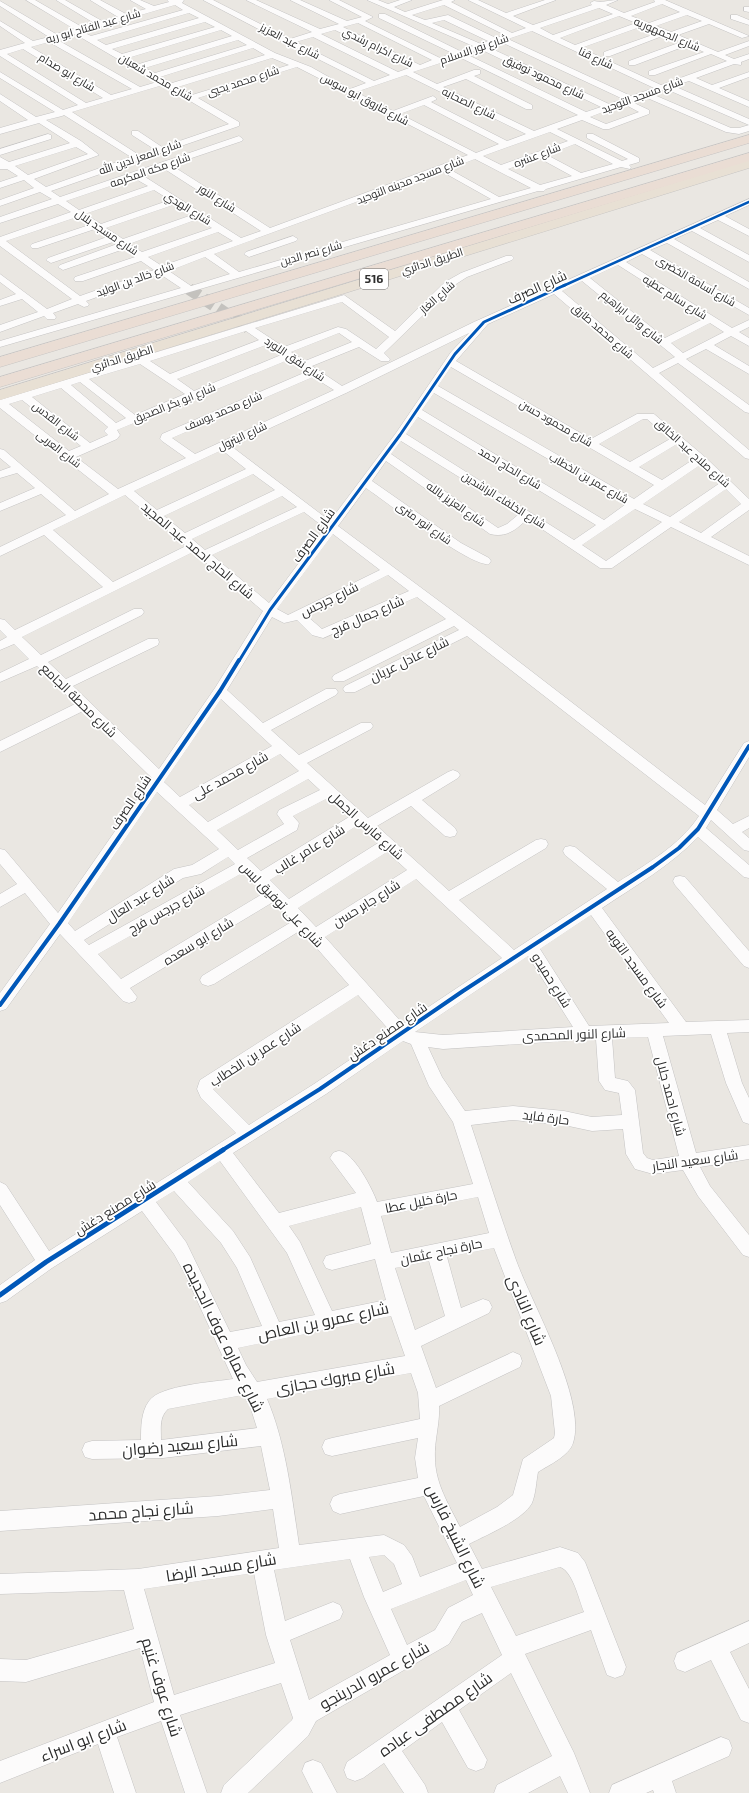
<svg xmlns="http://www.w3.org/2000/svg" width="749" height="1793" font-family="'Exo 2',Cairo,sans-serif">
<rect width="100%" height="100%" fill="#eae7e2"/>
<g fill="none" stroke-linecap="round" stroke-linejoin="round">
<polyline stroke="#c4c2be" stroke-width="12" stroke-dasharray="12 5.5" stroke-linecap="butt" points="189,289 248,328"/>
<defs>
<g id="minor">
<path d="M 26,0 L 35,0 L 82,27 L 94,23 L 56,0 L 65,0 L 102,21 L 118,17 L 90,0 L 100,0 L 126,14 L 146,9 L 130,0 L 140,0 L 154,6 L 169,2 L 167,0 L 184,0 L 182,3 L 275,53 L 311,67 L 350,89 L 366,83 L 288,44 L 284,44 L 283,42 L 203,0 L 213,0 L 290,39 L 312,32 L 246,0 L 256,0 L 320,29 L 339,24 L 290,0 L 300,0 L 347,21 L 362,17 L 329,0 L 339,0 L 373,17 L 365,21 L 440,58 L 452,53 L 379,18 L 379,14 L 385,14 L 460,51 L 473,46 L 367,0 L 378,0 L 388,4 L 400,0 L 412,0 L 394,7 L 405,12 L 443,0 L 455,0 L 451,2 L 512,33 L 526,28 L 468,0 L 478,0 L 506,13 L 545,0 L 556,0 L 513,16 L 533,25 L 592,5 L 590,3 L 594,1 C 602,3 610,0 618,0 L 606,5 L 624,13 L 655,2 L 654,0 L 665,0 L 749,36 L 742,38 L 709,24 L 678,35 L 718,52 L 749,41 L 749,46 L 725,55 L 734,59 L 749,54 L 749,59 L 741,62 L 741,65 L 734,64 L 696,78 L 712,85 L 749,72 L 749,77 L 719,88 L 749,101 L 749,107 L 689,81 L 674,86 L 749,119 L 749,125 L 666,89 L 652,94 L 731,128 L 739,128 L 749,125 L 749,131 L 739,134 L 726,132 L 645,97 L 632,102 L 649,110 L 649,114 L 609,129 L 603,129 L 582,120 L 557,129 L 622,161 L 628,159 L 587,138 L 587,134 L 593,134 L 639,158 L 639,162 L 629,165 L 631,167 L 630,169 L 621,167 L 546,189 L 544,191 L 538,191 L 0,347 L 0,341 L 181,288 L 160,274 L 86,301 L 89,304 L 88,306 L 84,307 L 78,304 L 53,313 L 56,317 L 55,319 L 47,319 L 44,316 L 0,332 L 0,325 L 38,312 L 22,299 L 0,306 L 0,300 L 16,294 L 0,282 L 0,274 L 47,309 L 72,299 L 0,246 L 0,237 L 71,212 L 58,204 L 0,223 L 0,217 L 52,199 L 40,192 L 0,206 L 0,200 L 34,188 L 24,180 L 0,188 L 0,182 L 18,176 L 7,169 L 0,169 L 0,157 L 9,162 L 70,143 L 39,123 L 0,134 L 0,128 L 28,120 L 0,101 L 0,94 L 36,117 L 55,112 L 0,78 L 0,72 L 63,110 L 78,105 L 0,56 L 0,50 L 25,43 L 0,26 L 0,21 L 33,41 L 49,37 L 0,6 L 0,1 L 56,34 L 74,29 ZM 662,4 L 680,12 L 649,23 L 631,16 ZM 175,5 L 183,10 L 91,36 L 83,32 ZM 444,5 L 505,35 L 496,38 L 448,15 L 425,20 L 412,15 ZM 599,8 L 613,14 L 553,35 L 540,28 ZM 189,13 L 199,18 L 106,45 L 97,40 ZM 687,15 L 702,21 L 671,32 L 656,26 ZM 619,16 L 636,23 L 575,45 L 560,38 ZM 444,20 L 488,41 L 481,44 L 432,23 ZM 205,22 L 215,27 L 122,54 L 112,49 ZM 358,23 L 432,60 L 420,65 L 343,27 ZM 643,26 L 658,33 L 604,52 L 604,56 L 610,56 L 665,35 L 681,42 L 629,61 L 629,65 L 635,65 L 688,45 L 704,52 L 649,71 L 649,75 L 655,75 L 711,54 L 727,61 L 661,85 L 581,48 ZM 221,30 L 232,36 L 139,64 L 128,58 ZM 335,30 L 412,67 L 398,72 L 321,34 ZM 532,31 L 654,88 L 631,96 L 508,39 ZM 75,34 L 157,82 L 140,87 L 56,39 ZM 313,37 L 390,75 L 374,81 L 296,42 ZM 238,40 L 247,45 L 155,73 L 145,68 ZM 49,42 L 132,89 L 111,95 L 31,47 ZM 501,42 L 623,99 L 609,104 L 488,47 ZM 253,48 L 265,55 L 172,83 L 160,77 ZM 23,49 L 103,98 L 86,103 L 7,54 ZM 480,49 L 601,107 L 586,112 L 466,54 ZM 459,57 L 578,115 L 534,131 L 443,87 L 466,79 L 526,109 L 532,109 L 532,105 L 474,76 L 480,74 L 480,70 L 474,70 L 437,84 L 413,72 ZM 272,58 L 289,65 L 192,95 L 178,87 ZM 297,67 L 468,155 L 270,228 L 171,165 L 242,141 L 243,139 L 239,136 L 60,197 L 51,191 L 239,126 L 239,122 L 198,98 ZM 406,75 L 526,134 L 507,141 L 431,102 L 437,99 L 433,96 L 393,111 L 356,92 ZM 163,85 L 229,124 L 162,147 L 138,131 L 132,131 L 132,135 L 154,149 L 139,155 L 72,112 ZM 624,104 L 639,112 L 606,124 L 590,117 ZM 424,105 L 499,144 L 476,153 L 400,114 ZM 62,116 L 64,115 L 131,157 L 46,187 L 34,179 L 99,155 L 81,141 L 46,120 ZM 550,132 L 568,141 L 501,165 L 483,156 ZM 575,144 L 613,164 L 581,173 L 547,155 ZM 76,147 L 88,154 L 28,175 L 15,166 ZM 539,158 L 572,176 L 540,185 L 508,169 ZM 475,159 L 531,188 L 499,197 L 449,169 ZM 163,168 L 261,231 L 241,238 L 142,175 ZM 441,171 L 491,199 L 239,272 L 214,254 ZM 134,178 L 148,186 L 79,210 L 66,201 ZM 154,190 L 170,200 L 101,224 L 85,214 ZM 176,204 L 192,215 L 123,239 L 106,228 ZM 77,217 L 89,225 L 32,244 L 30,246 L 32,248 L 38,248 L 95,229 L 107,237 L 48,258 L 46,260 L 51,263 L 54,262 L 113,242 L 117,244 L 60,265 L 58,267 L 63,270 L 66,269 L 124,249 L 135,257 L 75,277 L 74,279 L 75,281 L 83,281 L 141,261 L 154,270 L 80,296 L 6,241 ZM 198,219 L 212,228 L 142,252 L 129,244 ZM 218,232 L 233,241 L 162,266 L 148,257 ZM 205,257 L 230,274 L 191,286 L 169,271 Z"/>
<polygon points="744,7 749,7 749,12 744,11"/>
<polygon points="731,15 737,15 749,20 749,25 731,19"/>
<polygon points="48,134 51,135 51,139 0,155 0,149"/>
<path d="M 749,199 L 749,205 L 725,216 L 749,229 L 749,236 L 718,220 L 700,228 L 749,255 L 749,262 L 692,231 L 674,239 L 749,282 L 749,289 L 667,243 L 650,250 L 749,308 L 749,315 L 642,254 L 626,262 L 732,328 L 749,320 L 749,327 L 739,332 L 749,338 L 749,346 L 731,336 L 714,345 L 749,366 L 749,374 L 706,349 L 686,359 L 749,405 L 749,413 L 745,412 L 678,363 L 659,373 L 749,450 L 749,459 L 745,458 L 554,294 L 488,324 L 456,361 L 591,439 L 637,414 L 654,414 L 705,457 L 749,499 L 749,510 L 711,537 L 749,556 L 749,565 L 671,527 L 612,568 L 600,568 L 527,519 C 516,530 506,538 490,534 L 386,461 L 372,481 L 461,543 L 489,558 L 491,561 L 489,564 C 472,568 385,501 366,488 L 338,526 L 474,627 L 705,805 L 744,743 L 749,741 L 749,757 L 717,810 L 733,824 L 749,816 L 749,828 L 742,832 L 749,838 L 749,851 L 744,850 L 711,820 L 706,828 L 749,865 L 749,878 L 744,877 L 698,837 C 670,866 635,886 602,908 L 686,1022 L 749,1020 L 749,1032 L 727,1033 L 742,1083 L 749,1098 L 749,1124 L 743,1122 L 726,1083 L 711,1034 L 663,1036 L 696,1153 L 749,1145 L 749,1159 L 700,1167 L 710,1186 L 749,1235 L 749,1257 L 743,1255 L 698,1196 L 683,1170 L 653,1174 L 635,1169 L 626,1154 L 623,1129 L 592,1131 L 564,1125 L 513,1120 L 471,1125 C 486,1170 500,1216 516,1260 C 532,1304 587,1400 573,1443 C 569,1456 549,1465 538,1472 C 536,1482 536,1493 532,1503 C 523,1520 486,1535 469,1544 L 482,1569 L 560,1547 L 578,1553 L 585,1562 L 626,1667 L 623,1675 L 615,1678 L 607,1675 L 591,1630 L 525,1654 L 574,1753 L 590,1793 L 568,1793 L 560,1776 L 528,1793 L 494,1793 L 497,1785 L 552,1756 L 511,1673 L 459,1710 L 487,1760 L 484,1768 L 476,1771 L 468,1768 L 442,1722 L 402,1751 L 425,1785 L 428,1793 L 404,1793 L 384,1763 L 363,1778 L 355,1781 L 347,1778 L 344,1770 L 347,1762 L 502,1655 L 482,1613 L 462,1622 L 449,1644 L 316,1721 L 308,1736 L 248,1793 L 221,1793 L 224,1785 L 292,1720 L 293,1718 L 281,1683 L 180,1715 L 207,1793 L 185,1793 L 161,1721 L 117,1737 L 136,1793 L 114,1793 L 98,1744 L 0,1783 L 0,1761 L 154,1702 L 140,1648 L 26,1682 L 0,1681 L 0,1659 L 26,1660 L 134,1629 L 124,1590 L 0,1594 L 0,1574 L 138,1569 L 279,1548 L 273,1509 L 218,1516 L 0,1531 L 0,1511 L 218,1496 L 270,1490 L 261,1446 L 163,1458 L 92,1459 L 85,1457 L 82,1450 L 85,1443 L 92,1441 L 141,1440 C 141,1427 141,1412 149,1401 C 160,1385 214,1382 233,1379 L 185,1274 L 174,1254 L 142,1211 L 52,1268 L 6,1301 L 0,1303 L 0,1285 L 35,1260 L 0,1205 L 0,1182 L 6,1185 L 49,1251 L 236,1133 L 201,1098 L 197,1089 L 200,1080 L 349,985 L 301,930 L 214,984 L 208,986 L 202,984 L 200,980 L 202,976 L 293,921 L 273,902 L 130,988 L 137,997 L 135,1001 L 129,1003 L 123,1001 L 60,934 L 6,1009 L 0,1011 L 0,993 L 50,924 L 25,893 L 0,907 L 0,894 L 17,884 L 0,864 L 0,849 L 5,850 L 58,913 L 152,778 L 83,711 L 0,752 L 0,741 L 75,704 L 37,666 L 0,682 L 0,673 L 29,659 L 14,644 L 0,650 L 0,641 L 7,637 L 0,630 L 0,619 L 5,620 L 15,630 L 103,587 L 44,535 L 0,556 L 0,547 L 66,515 L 41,494 L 0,511 L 0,503 L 35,488 L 17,473 L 0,478 L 0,471 L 11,467 L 0,458 L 0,449 L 4,450 L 75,511 L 109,494 L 0,408 L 0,400 L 344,295 L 395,331 L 445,282 L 461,273 L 506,256 L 512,256 L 514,258 L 512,260 L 467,277 L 453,286 L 384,353 L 390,359 L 389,361 L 381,361 L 359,347 L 312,366 L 342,386 L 474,322 ZM 618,265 L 703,319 L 665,338 L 590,278 ZM 582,281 L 675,357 L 653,368 L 562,291 ZM 342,302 L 389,337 L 376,349 L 346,329 L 338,327 L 284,347 L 255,328 ZM 710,323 L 724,332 L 683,353 L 671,343 ZM 246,331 L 259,340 L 170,374 L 150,361 ZM 339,333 L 352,342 L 305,361 L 291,352 ZM 469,333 L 451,352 L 396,433 L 330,521 L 231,446 L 346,393 ZM 266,345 L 281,355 L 194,391 L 177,379 ZM 288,360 L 306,372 L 162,434 L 160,439 L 162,441 L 186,458 L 118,489 L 76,457 L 117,439 L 120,435 L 117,430 ZM 140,364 L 185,394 L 135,415 L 89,379 ZM 451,367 L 654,485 L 634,499 L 438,386 ZM 313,377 L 334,390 L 195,454 L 172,438 ZM 80,382 L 126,418 L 116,423 L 71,385 ZM 61,388 L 108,427 L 104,431 L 108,435 L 90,443 L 32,397 ZM 434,393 L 626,504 L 604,520 L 422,410 ZM 22,400 L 81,446 L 69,451 L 9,404 ZM 418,417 L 596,525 L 574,540 L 406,434 ZM 643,419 L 647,419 L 670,439 L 630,462 L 599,444 ZM 401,441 L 519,514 L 507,524 L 498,528 L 391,454 ZM 677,444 L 694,459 L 662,480 L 639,467 ZM 222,450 L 246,469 L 157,510 L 134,491 ZM 700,465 L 720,483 L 670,517 L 643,504 ZM 253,474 L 275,490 L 185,533 L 164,516 ZM 726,489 L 741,504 L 701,533 L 679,522 ZM 125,495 L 186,546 L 113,582 L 53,530 ZM 282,496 L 297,507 L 205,550 L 192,539 ZM 635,509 L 662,522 L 606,561 L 582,545 ZM 304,512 L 325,528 L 269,603 L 212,555 ZM 333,534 L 380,570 L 288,615 L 277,609 ZM 193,552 L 263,611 L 215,688 L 159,769 L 73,686 L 158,645 L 159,642 L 158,639 L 148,639 L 66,679 L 48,662 L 142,615 L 144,612 L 142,609 L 134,609 L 41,655 L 22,637 ZM 388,575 L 409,591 L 322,629 L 307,616 ZM 417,597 L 446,619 L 334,675 L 332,678 L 334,681 L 344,681 L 454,626 L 459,630 L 345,686 L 343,689 L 345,692 L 355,692 L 467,636 L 699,816 C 680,845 647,864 618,882 L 575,847 L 570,846 L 565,847 L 563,851 L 565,855 L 607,889 L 514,950 L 459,900 L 546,848 L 548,844 L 546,840 L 541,839 L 536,840 L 449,891 L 377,826 L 411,806 L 445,836 L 450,837 L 455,836 L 457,832 L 455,828 L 422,800 L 458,778 L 460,775 L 458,772 L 453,770 L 448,772 L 368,818 L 307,763 L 371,729 L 373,726 L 371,723 L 361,723 L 299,755 L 271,730 L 336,695 L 338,692 L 336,689 L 326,689 L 263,723 L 227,690 L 272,617 L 284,623 L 297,620 L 312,635 L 323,638 ZM 221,699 L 272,746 L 180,797 L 164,782 ZM 280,754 L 299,771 L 208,822 L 189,805 ZM 308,779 L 320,790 L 279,810 L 277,814 L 284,824 L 238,850 L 217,830 ZM 157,792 L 219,849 L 192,865 L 174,869 L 75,931 L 68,923 ZM 328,798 L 349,817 L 261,871 L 247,858 L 297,830 L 299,823 L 293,816 ZM 358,825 L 378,843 L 289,899 L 270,880 ZM 387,852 L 407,870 L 316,927 L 298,908 ZM 228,857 L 235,864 L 89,945 L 84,940 L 183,878 L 201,874 ZM 244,872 L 264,893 L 121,979 L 98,954 ZM 416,879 L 502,958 L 403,1024 L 325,937 ZM 591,915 L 669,1023 L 589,1026 L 540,949 ZM 528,956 L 573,1027 L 443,1035 L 415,1032 ZM 358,995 L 391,1032 L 314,1084 L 249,1125 L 213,1089 ZM 648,1037 L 679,1156 L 653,1160 L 647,1158 L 643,1153 L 635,1090 L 628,1081 L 615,1078 L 612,1038 ZM 596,1039 L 599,1081 L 605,1090 L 619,1093 L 622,1115 L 592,1117 L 564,1111 L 513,1106 L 465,1111 L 442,1077 L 428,1047 L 443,1049 ZM 403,1041 L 411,1044 L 429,1086 L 453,1122 L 473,1184 L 377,1202 C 373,1190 353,1151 339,1151 C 337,1151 335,1152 333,1153 L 330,1158 L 356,1193 L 279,1213 L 233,1153 L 326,1094 ZM 220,1161 L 287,1253 L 315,1315 L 279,1322 L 250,1257 L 233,1231 L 188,1182 ZM 174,1191 L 221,1243 L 237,1268 L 262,1326 L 230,1332 L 186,1242 L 156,1202 ZM 478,1197 L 489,1233 L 391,1253 L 381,1216 ZM 361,1207 L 371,1244 L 326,1256 L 323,1262 L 326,1268 L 332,1270 L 375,1259 L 386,1300 L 332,1311 L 300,1242 L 289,1226 ZM 494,1248 L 551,1396 L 555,1433 L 554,1438 L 523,1459 L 513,1495 L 497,1507 L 460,1527 C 449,1505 435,1483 435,1458 C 434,1441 440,1424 439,1406 L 520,1367 L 522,1361 L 520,1355 L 513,1352 L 436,1388 L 421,1346 L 489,1313 L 492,1307 L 489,1301 L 483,1299 L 461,1308 L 447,1257 ZM 429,1261 L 445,1316 L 415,1330 L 395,1268 ZM 391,1316 L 405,1356 L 257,1382 L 246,1365 L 238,1348 ZM 411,1373 L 418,1393 L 420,1419 L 332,1438 L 325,1440 L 322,1447 L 325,1454 L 332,1456 L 418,1438 L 415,1458 L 418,1478 L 340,1494 L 333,1497 L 330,1504 L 333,1511 L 340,1514 L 424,1496 L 457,1563 L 420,1577 L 412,1556 L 404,1545 L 384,1535 L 299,1545 C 292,1498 286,1443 267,1399 ZM 243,1395 L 250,1406 L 257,1428 L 161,1440 C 161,1428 159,1417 168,1409 ZM 384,1555 L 394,1564 L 402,1584 L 383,1592 L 369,1557 ZM 350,1559 L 364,1597 L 390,1655 L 309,1700 L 290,1640 L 340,1619 L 343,1612 L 340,1605 L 333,1602 L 285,1621 L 274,1570 ZM 560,1567 C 573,1571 579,1600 584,1612 L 516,1636 L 491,1587 ZM 254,1573 L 266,1635 L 275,1663 L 174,1695 L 144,1589 ZM 466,1580 L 473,1595 L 448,1608 L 435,1630 L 407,1645 L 391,1609 Z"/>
<polygon points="293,236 298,239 296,241 249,257 244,254 246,252"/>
<polygon points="680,876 685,877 749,951 749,968 744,966 675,885 673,881 675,877"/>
<polygon points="749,1621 749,1643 730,1652 749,1689 749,1723 741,1720 711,1660 685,1672 677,1669 674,1661 677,1653"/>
<polygon points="721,1737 729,1740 732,1748 729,1756 672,1781 676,1793 654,1793 653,1790 646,1793 609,1793 612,1785"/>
<polygon points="313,1760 321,1763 337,1793 313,1793 302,1771 305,1763"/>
</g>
<polygon id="trunk" points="749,160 749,168 0,400 0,390"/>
<g id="motorway">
<polygon points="749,135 749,143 0,367 0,357"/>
<polygon points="749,153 749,161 0,387 0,377"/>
</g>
</defs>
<use href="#minor" stroke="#c4c3c3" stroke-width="1"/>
<use href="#trunk" stroke="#c6c4c3" stroke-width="1"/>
<use href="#motorway" stroke="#c6c4c3" stroke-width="1"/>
<use href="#minor" fill="#fcfbfb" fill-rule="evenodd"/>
<use href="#trunk" fill="#e8e0d4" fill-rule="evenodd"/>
<use href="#motorway" fill="#eaddd4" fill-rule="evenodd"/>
<defs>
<polyline id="cycleway-far3" points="563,286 749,202"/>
<polyline id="cycleway-far2" points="239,661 270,610 400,435 455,354 484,322 565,285"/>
<g id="cycleway-far1">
<polyline points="0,1005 59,924 220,691 239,660"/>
<polyline points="221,1151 320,1089 463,991 653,867 679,848 698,829 749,746"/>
</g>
<polyline id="cycleway" points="0,1295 46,1262 223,1150"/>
</defs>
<use href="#cycleway-far3" stroke="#fff" stroke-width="4"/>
<use href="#cycleway-far2" stroke="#fff" stroke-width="5"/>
<use href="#cycleway-far1" stroke="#fff" stroke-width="6"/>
<use href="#cycleway" stroke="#fff" stroke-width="8"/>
<use href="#cycleway-far3" stroke="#0057b8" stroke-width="2.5"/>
<use href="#cycleway-far2" stroke="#0057b8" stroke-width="3"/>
<use href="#cycleway-far1" stroke="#0057b8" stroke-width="4"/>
<use href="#cycleway" stroke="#0057b8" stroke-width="5"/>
</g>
<g text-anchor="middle" stroke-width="3.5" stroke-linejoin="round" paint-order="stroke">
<g font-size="11" fill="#2d2d2d" stroke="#fff">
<text transform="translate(93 26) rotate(-16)" y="4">شارع عبد الفتاح ابو ريه</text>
<text transform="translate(667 34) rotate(23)" y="4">شارع الجمهوريه</text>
<text transform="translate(290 41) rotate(27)" y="4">شارع عبد العزيز</text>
<text transform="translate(378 47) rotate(26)" y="4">شارع اكرام رشدي</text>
<text transform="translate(474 49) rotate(-19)" y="4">شارع نور الاسلام</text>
<text transform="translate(596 58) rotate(25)" y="4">شارع قنا</text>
<text transform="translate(67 72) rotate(31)" y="4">شارع ابو صدام</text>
<text transform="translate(156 77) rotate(30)" y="4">شارع محمد شعبان</text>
<text transform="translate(544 77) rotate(25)" y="4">شارع محمود توفيق</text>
<text transform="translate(243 81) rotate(-18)" y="4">شارع محمد يحيي</text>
<text transform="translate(642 95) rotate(-20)" y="4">شارع مسجد التوحيد</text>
<text transform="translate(365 99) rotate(28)" y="4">شارع فاروق ابو سوس</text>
<text transform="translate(469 103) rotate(26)" y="4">شارع الصحابه</text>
<text transform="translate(537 155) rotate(-21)" y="4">شارع عشره</text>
<text transform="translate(140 157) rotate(-19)" y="4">شارع المعز لدين الله</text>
<text transform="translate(150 170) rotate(-19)" y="4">شارع مكه المكرمه</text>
<text transform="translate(410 180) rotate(-21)" y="4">شارع مسجد مدينه التوحيد</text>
<text transform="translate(217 198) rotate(32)" y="4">شارع النور</text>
<text transform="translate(188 208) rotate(32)" y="4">شارع الهدي</text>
<text transform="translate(107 232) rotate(34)" y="4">شارع مسجد بلال</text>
<text transform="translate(311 253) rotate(-16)" y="4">شارع نصر الدين</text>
<text transform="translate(432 261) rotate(-18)" y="4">الطريق الدائري</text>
<text transform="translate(135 279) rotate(-20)" y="4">شارع خالد بن الوليد</text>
<text transform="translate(696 281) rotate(30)" y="4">شارع أسامة الخضرى</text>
<text transform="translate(437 297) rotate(-42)" y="4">شارع الغاز</text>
<text transform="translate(675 297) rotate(32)" y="4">شارع سالم عطيه</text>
<text transform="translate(632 317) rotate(39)" y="4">شارع وائل ابراهيم</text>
<text transform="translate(603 331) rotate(41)" y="4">شارع محمد طارق</text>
<text transform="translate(122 358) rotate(-17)" y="4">الطريق الدائري</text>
<text transform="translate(295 359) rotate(34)" y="4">شارع نفق اللورد</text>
<text transform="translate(174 403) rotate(-22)" y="4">شارع ابو بكر الصديق</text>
<text transform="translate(223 411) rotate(-23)" y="4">شارع محمد يوسف</text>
<text transform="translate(56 421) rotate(38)" y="4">شارع القدس</text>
<text transform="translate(556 423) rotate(30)" y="4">شارع محمود حسن</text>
<text transform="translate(242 436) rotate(-25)" y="4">شارع البترول</text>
<text transform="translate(59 449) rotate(38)" y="4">شارع العربى</text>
<text transform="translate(693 453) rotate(42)" y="4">شارع صلاح عبد الخالق</text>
<text transform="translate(510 468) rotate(31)" y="4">شارع الحاج احمد</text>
<text transform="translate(589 478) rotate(30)" y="4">شارع عمر بن الخطاب</text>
<text transform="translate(504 500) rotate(32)" y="4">شارع الخلفاء الراشدين</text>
<text transform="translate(456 504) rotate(35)" y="4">شارع العزيز بالله</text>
<text transform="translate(424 523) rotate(35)" y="4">شارع انور مترى</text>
</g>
<rect fill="#fff" stroke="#6c6c6c" stroke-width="1" x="360" y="269" width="28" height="20" rx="3"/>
<g font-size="12" font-weight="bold" fill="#2d2d2d">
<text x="374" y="283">516</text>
</g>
<g font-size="13" fill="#2d2d2d" stroke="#fff">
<text transform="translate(537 287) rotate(-24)" y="5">شارع الصرف</text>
<text transform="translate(313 535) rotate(-54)" y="5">شارع الصرف</text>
<text transform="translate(198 550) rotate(40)" y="5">شارع الحاج احمد عبد المجيد</text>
<text transform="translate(329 599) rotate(-26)" y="5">شارع جرجس</text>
<text transform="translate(367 615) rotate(-24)" y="5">شارع جمال فرج</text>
<text transform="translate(409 659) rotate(-26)" y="5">شارع عادل عريان</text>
<text transform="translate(79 700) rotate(44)" y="5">شارع محطة الجامع</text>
<text transform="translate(230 775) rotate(-29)" y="5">شارع محمد على</text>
<text transform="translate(130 802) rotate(-56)" y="5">شارع الصرف</text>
<text transform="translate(367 825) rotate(42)" y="5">شارع فارس الجمل</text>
<text transform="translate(309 849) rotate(-32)" y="5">شارع عامر غالب</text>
<text transform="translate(140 898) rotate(-32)" y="5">شارع عبد العال</text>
<text transform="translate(366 903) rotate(-32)" y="5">شارع جابر حسن</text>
<text transform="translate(282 904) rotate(46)" y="5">شارع على توفيق لبس</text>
<text transform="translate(166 909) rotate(-29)" y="5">شارع جرجس فرج</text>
<text transform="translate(198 941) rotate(-31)" y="5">شارع ابو سعده</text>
<text transform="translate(637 968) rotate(54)" y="5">شارع مسجد التوبه</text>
<text transform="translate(552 980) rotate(58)" y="5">شارع حميدو</text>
<text transform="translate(387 1031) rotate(-34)" y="5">شارع مصنع دغش</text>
<text transform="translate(574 1034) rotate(-2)" y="5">شارع النور المحمدى</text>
<text transform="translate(255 1054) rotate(-33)" y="5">شارع عمر بن الخطاب</text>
<text transform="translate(671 1096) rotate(75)" y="5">شارع احمد جلال</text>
<text transform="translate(546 1117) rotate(7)" y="5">حارة فايد</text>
<text transform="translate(695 1160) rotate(-8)" y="5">شارع سعيد النجار</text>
<text transform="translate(421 1201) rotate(-11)" y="5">حارة خليل عطا</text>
<text transform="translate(115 1207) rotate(-32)" y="5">شارع مصنع دغش</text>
<text transform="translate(441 1251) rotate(-12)" y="5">حارة نجاح عثمان</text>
</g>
<g font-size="16" fill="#2d2d2d" stroke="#fff">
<text transform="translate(527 1310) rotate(67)" y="6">شارع النادى</text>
<text transform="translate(323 1321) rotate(-12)" y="6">شارع عمرو بن العاص</text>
<text transform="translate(224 1337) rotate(64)" y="6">شارع عماره عوف الجديده</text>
<text transform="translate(335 1378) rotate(-10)" y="6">شارع مبروك حجازى</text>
<text transform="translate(180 1445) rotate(-5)" y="6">شارع سعيد رضوان</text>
<text transform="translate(141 1511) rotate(-4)" y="6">شارع نجاح محمد</text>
<text transform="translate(456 1536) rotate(64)" y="6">شارع الشيخ فارس</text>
<text transform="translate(221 1567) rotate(-9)" y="6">شارع مسجد الرضا</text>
<text transform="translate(374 1675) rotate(-29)" y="6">شارع عمرو الدرينجو</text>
<text transform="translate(162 1687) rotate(73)" y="6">شارع عوف غنيم</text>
<text transform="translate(435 1714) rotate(-35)" y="6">شارع مصطفى عباده</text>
<text transform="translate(83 1740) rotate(-21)" y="6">شارع ابو اسراء</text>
</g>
</g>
</svg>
